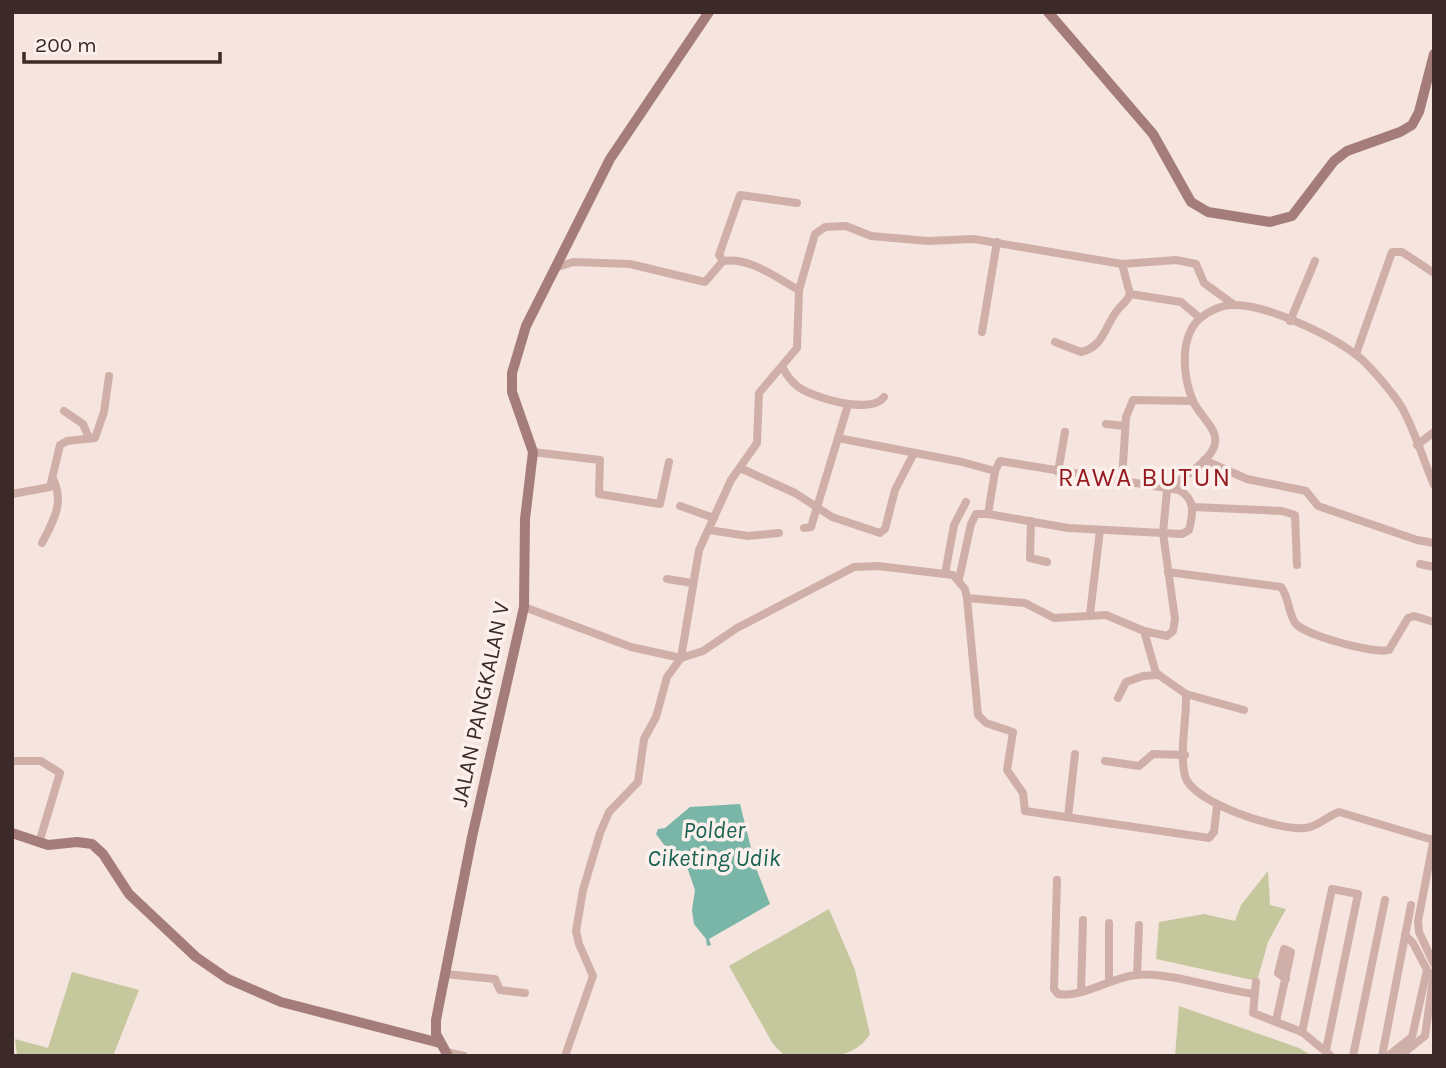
<svg xmlns="http://www.w3.org/2000/svg" width="1446" height="1068" font-family="Karla,sans-serif">
<rect width="100%" height="100%" fill="#f6e4df"/>
<g fill="#c5c79d">
<polygon points="1268,871 1270,905 1286,909 1268,942 1257,981 1156,959 1159,922 1204,914 1235,921 1241,905"/>
<path d="M 829,909 L 855,970 L 870,1034 C 851,1064 816,1056 785,1056 L 773,1044 L 729,966 Z"/>
<polygon points="72,972 139,990 113,1056 17,1056 15,1039 48,1048"/>
<polygon points="1179,1006 1299,1048 1312,1056 1175,1056"/>
</g>
<polygon fill="#7ab6a7" points="740,804 756,868 770,904 709,939 711,945 707,946 706,939 694,924 692,910 695,890 687,867 682,869 656,834 658,829 665,828 690,807"/>
<g fill="none" stroke-linecap="round" stroke-linejoin="round">
<g stroke="#d0afa9" stroke-width="8">
<polyline points="723,261 719,255 740,195 797,203"/>
<polyline points="1122,264 1130,294 1181,302 1200,318"/>
<path d="M 558,267 L 573,262 L 630,264 L 705,282 L 723,261 C 751,257 776,278 799,290"/>
<polyline points="1290,321 1315,261"/>
<polyline points="982,332 997,242"/>
<path d="M 1055,342 L 1081,352 C 1103,347 1105,327 1116,312 C 1121,305 1127,302 1130,294"/>
<polyline points="1356,354 1392,252 1402,252 1434,273"/>
<path d="M 783,368 C 786,374 791,381 797,386 C 812,398 871,415 884,397"/>
<polyline points="64,411 83,424 89,438"/>
<polyline points="1106,424 1125,426"/>
<polyline points="838,438 848,405"/>
<polyline points="1417,445 1434,432"/>
<polyline points="533,452 600,460 599,494 660,504 669,462"/>
<polyline points="1204,460 1247,479 1306,491 1318,506 1417,540 1434,543"/>
<polyline points="740,468 795,493 832,517 880,533 885,529 895,490 914,453"/>
<polyline points="1058,472 1065,432"/>
<polyline points="1122,480 1126,417 1133,400 1193,401"/>
<polyline points="12,494 50,487 60,445 67,441 95,438 104,412 109,376"/>
<polyline points="680,506 714,518"/>
<polyline points="1193,507 1282,511 1295,515 1297,565"/>
<polyline points="1031,521 1030,558 1047,562"/>
<polyline points="804,528 811,527 838,438 962,462 995,471"/>
<polyline points="709,530 748,536 779,533"/>
<path d="M 42,543 C 53,522 65,502 53,479"/>
<polyline points="1420,564 1434,567"/>
<path d="M 1168,572 L 1281,587 C 1289,597 1288,612 1295,623 C 1304,635 1374,654 1389,650 L 1408,618 L 1414,616 L 1434,622"/>
<polyline points="945,574 954,525 966,502"/>
<polyline points="667,579 692,583"/>
<path d="M 959,579 L 971,524 L 976,514 L 988,514 L 995,471 L 1000,461 L 1179,490 C 1196,499 1193,514 1189,530 L 1182,534 L 1068,528 L 988,514"/>
<polyline points="967,598 978,715 986,723 1013,732 1007,770 1023,793 1025,811 1209,838 1214,832 1217,806"/>
<path d="M 524,607 L 631,647 L 681,658 L 703,651 L 737,628 L 854,567 L 878,566 L 953,575 L 965,589 L 967,598 L 1025,603 L 1054,618 L 1106,615 L 1144,631 L 1167,636 L 1173,631 L 1175,619 L 1163,533 L 1167,490 C 1181,478 1207,464 1214,447 C 1221,430 1199,416 1193,401 C 1183,377 1179,339 1199,319 C 1207,312 1221,305 1232,305 C 1264,303 1330,335 1355,354 C 1368,363 1392,392 1401,406 C 1415,430 1423,460 1434,485"/>
<polyline points="1090,614 1100,530"/>
<path d="M 1144,631 L 1156,673 L 1186,694 C 1187,719 1179,751 1185,776 C 1192,803 1279,831 1305,828 C 1318,827 1327,816 1339,812 L 1433,840"/>
<polyline points="1186,694 1244,710"/>
<polyline points="1118,698 1126,682 1143,676 1158,675"/>
<polyline points="12,761 41,761 60,773 39,843"/>
<polyline points="1105,761 1139,766 1153,754 1185,755"/>
<polyline points="1068,817 1075,754"/>
<polyline points="1434,838 1418,921 1419,932 1434,964"/>
<path d="M 1057,880 L 1054,989 L 1058,994 C 1084,998 1109,978 1136,975 C 1164,971 1222,990 1254,994"/>
<polyline points="445,974 495,979 500,990 525,993"/>
<polyline points="1137,975 1139,925"/>
<polyline points="1109,980 1109,923"/>
<polyline points="1256,982 1253,1013 1302,1032 1331,1056"/>
<polyline points="1081,992 1083,920"/>
<polyline points="1276,1021 1291,952 1284,949 1278,973 1286,979"/>
<polyline points="1302,1032 1332,889 1358,894 1326,1050"/>
<polyline points="446,1052 464,1056"/>
<polyline points="565,1056 593,976 579,944 576,931 583,890 600,833 609,812 638,782 644,739 656,717 667,677 681,658 699,550 731,480 757,443 759,393 797,348 799,290 815,234 825,227 846,226 871,236 928,241 974,239 1122,264 1176,260 1196,264 1204,283 1233,304"/>
<polyline points="1353,1056 1385,900"/>
<polyline points="1382,1056 1411,905"/>
<polyline points="1388,1056 1412,1037 1427,970 1413,943 1405,935"/>
<polyline points="1400,1056 1425,1036 1434,972"/>
</g>
<g stroke="#a47d7a" stroke-width="10">
<polyline points="1048,12 1153,134 1191,202 1208,212 1270,222 1292,216 1334,161 1347,151 1400,132 1412,125 1419,112 1434,54"/>
<polyline points="12,833 48,845 77,842 92,844 103,854 129,894 196,957 228,979 281,1002 440,1043"/>
<polyline points="448,1056 436,1034 436,1020 472,837 524,607 525,519 533,452 512,392 512,373 526,326 610,159 709,12"/>
</g>
</g>
<g text-anchor="middle" stroke-width="7" stroke-linejoin="round" paint-order="stroke">
<g font-size="23" fill="#3c2a29" stroke="#fcf0ed">
<text transform="translate(480 704) rotate(-78)" y="8">JALAN PANGKALAN V</text>
</g>
<g font-size="24" font-style="italic" fill="#196353" stroke="#fcf0ed">
<text x="714" y="838">Polder<tspan x="714" dy="28">Ciketing Udik</tspan></text>
</g>
<g font-size="26" letter-spacing="2" fill="#95191f" stroke="#fcf0ed">
<text x="1145" y="486">RAWA BUTUN</text>
</g>
</g>
<rect width="1446" height="1068" fill="none" stroke="#3c2a29" stroke-width="28"/>
<path d="M24 52v10h196v-10" fill="none" stroke="#3c2a29" stroke-width="3.5"/>
<text x="35" y="52" font-size="21" fill="#3c2a29" stroke="#fcf0ed" stroke-width="5" paint-order="stroke">200 m</text>
</svg>
